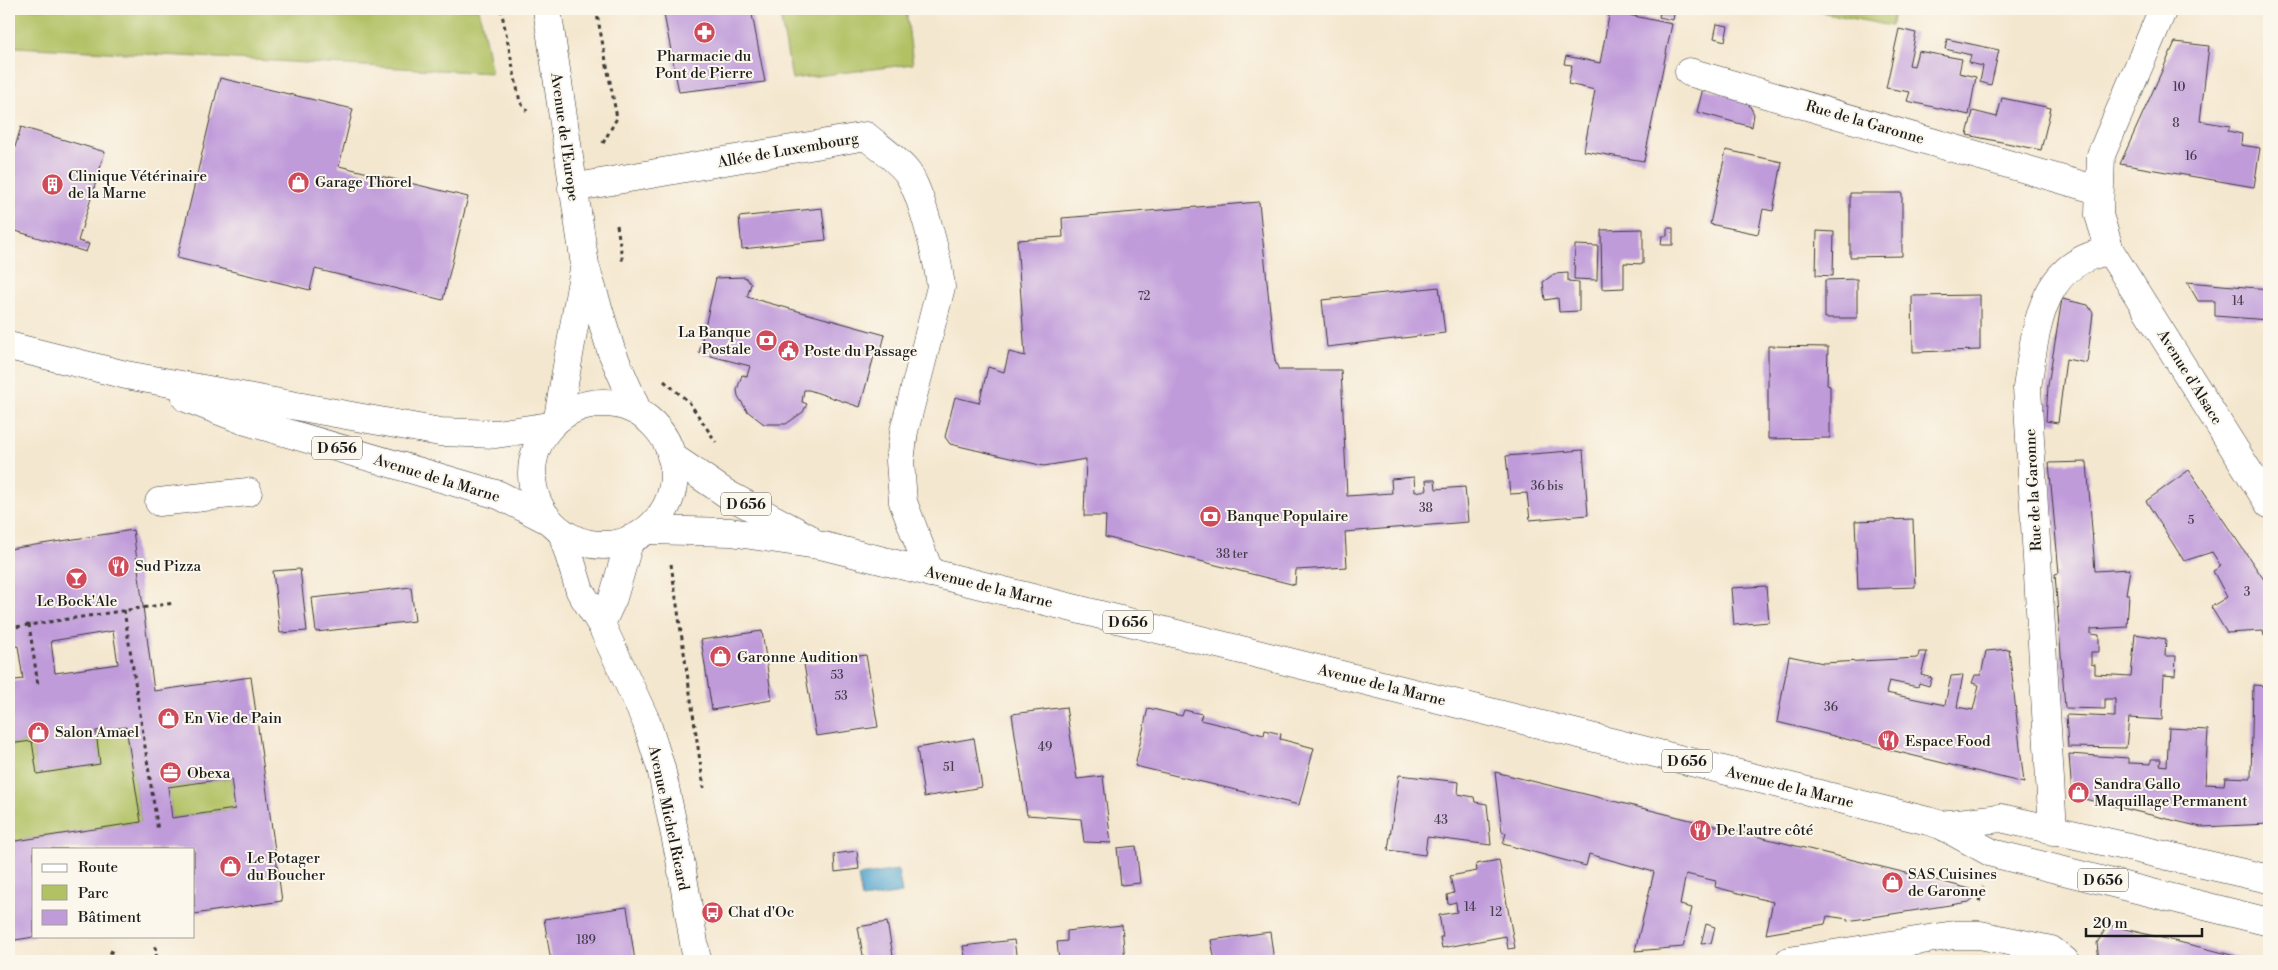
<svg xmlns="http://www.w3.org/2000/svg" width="2278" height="970" font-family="'Libre Bodoni',serif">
<rect width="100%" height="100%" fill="#fbf7ec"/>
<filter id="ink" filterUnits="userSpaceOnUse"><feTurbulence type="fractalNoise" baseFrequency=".02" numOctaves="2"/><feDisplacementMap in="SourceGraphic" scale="10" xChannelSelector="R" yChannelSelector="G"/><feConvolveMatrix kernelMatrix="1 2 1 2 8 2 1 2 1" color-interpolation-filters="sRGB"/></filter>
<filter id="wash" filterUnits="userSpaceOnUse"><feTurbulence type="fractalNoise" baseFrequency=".0096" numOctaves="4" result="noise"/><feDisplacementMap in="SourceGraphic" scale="20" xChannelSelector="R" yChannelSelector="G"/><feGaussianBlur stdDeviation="1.12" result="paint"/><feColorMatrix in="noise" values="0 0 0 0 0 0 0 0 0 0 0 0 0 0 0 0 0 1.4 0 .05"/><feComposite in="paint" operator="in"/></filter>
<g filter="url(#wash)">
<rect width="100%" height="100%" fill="#f4e7cf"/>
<g fill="#b1c163" stroke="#666e40">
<polygon points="9,9 479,9 492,73 16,47 9,48"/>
<polygon points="779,9 906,9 913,64 792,79"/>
<polygon points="1806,9 1895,9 1891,26"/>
<polygon points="126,727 141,822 9,842 9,744 32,741 37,773 100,764 96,731"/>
<polygon points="231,778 235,809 172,818 168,787"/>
</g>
<polygon fill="#54a6cf" stroke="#386176" points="898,870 902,893 862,899 858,876"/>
<g id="blocks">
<g fill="#c09bda" fill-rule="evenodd">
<polygon points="663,9 751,9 765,82 679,92"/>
<polygon points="1661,9 1675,9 1673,20 1659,17"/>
<polygon points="1610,11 1672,24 1644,161 1584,151 1595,90 1568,84 1572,65 1564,64 1566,56 1600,63"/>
<polygon points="1717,24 1728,26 1725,41 1714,38"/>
<polygon points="1899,29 1916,33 1909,65 1914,66 1918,51 1962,59 1959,73 1976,77 1969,115 1907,101 1910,92 1886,88"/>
<polygon points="1947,39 1999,50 1991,85 1980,82 1983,66 1969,63 1971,55 1945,49"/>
<polygon points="2175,42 2209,46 2200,121 2230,126 2228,131 2242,134 2241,145 2260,148 2254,187 2120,164"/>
<polygon points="220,78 353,109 339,166 468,197 443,300 315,269 310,290 177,258"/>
<polygon points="1703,88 1746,99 1754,114 1752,127 1697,112"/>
<polygon points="2002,98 2051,108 2041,150 1967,135 1973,111 1997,117"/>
<polygon points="21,127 105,152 78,241 89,244 86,252 9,229 9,219 13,204 9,202 9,167"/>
<polygon points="1726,150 1782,162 1773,211 1763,209 1758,234 1710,224"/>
<polygon points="1850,193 1902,193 1902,256 1850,257"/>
<polygon points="1259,202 1275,361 1279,370 1341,370 1347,496 1392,493 1391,479 1414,477 1415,492 1427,490 1426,480 1435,480 1436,489 1465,487 1468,522 1345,532 1347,567 1296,570 1295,585 1105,537 1106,516 1084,516 1086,459 1044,466 950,444 945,437 955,397 979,403 988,367 1004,372 1009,352 1025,356 1017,240 1063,237 1062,218"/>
<polygon points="822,208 826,240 742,249 739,217"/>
<polygon points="1667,228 1673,228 1673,245 1661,245 1662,236 1667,236"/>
<polygon points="1643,229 1643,264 1624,263 1624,288 1602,289 1601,230"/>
<polygon points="1817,231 1834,232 1833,276 1816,275"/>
<polygon points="1575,245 1598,246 1597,280 1574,279"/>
<polygon points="1568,273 1568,281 1579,282 1579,311 1559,312 1558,298 1545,300 1543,282 1554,274"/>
<polygon points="745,277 751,284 747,297 885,335 881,350 876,349 860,407 809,390 804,390 802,402 807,404 803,412 786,424 764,424 747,411 738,396 737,390 742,375 747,376 750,366 699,353 716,278"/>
<polygon points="1857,279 1857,318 1825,318 1825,280"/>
<polygon points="2187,282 2269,289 2269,320 2215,316 2215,301 2198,301"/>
<polygon points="1439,287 1445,333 1327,347 1322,300"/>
<polygon points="1980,295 1980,350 1913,352 1912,296"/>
<polygon points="2062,299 2088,305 2093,313 2087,363 2066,359 2058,423 2046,421 2048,385"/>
<polygon points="1768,346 1828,347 1827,385 1830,386 1830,438 1768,439"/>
<polygon points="1583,450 1588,515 1530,520 1527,493 1510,494 1506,456"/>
<polygon points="2087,462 2095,571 2130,569 2126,594 2129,594 2127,627 2091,629 2091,634 2099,635 2099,652 2091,652 2091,664 2095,665 2095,674 2131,676 2135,634 2166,639 2165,656 2176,656 2175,676 2164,675 2162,720 2129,718 2126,748 2068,747 2066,715 2115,717 2115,699 2105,699 2105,709 2065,708 2055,574 2059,573 2049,463"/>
<polygon points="2189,470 2269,587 2269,634 2264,636 2263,631 2227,633 2211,607 2227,597 2213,571 2221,566 2212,552 2184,561 2146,501"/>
<polygon points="1913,519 1915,587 1858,589 1855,521"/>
<path d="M 133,530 L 154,691 L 251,677 L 282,901 L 194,914 L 194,849 L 34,849 L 34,937 L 9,941 L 9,842 L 141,822 L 126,727 L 96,731 L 100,764 L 37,774 L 32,741 L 9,744 L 9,681 L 23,679 L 18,646 L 9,647 L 9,549 ZM 113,631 L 118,664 L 55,673 L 51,641 ZM 231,778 L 235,809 L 172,818 L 168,787 Z"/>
<polygon points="300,569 307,631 280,633 273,571"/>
<polygon points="1766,586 1769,622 1734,625 1731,588"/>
<polygon points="411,587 415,621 316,632 312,598"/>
<polygon points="762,631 772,700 712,710 701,640"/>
<polygon points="2009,649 2024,783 1777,722 1789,656 1823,663 1918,658 1919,652 1927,652 1921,675 1932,678 1929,686 1919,683 1918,687 1889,681 1886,693 1945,705 1951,676 1963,675 1957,707 1973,710 1979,685 1972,683 1975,675 1981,675 1986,651"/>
<polygon points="866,655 878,727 816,736 804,664"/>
<polygon points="2253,685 2269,686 2269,824 2201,827 2072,796 2069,754 2128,758 2128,763 2131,763 2151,764 2151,759 2161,759 2160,765 2167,766 2169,728 2208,730 2205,784 2224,785 2225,777 2251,778"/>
<polygon points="1066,707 1077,779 1103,776 1111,843 1084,842 1081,819 1027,815 1012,714"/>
<polygon points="1148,708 1182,716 1184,710 1202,714 1200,720 1264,735 1265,730 1281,734 1280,739 1314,748 1299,805 1135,766"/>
<polygon points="974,738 982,787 924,797 917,748"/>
<polygon points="1495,772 1947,883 1974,890 1976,896 1969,902 1847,921 1848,919 1827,916 1825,924 1766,934 1773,902 1715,887 1716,881 1686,874 1680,905 1692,908 1683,947 1635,951 1654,872 1589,854 1586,866 1503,844 1506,833 1502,832"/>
<polygon points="1399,775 1459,782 1458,794 1474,797 1475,802 1487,804 1491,845 1427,837 1425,855 1388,850"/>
<polygon points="1136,846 1140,883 1121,885 1117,848"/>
<polygon points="857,851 859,869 835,872 834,854"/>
<polygon points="1499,860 1515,948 1508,949 1506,936 1442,948 1440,937 1443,937 1439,915 1457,912 1456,902 1448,904 1447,895 1454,893 1450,876 1477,871 1476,864"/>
<polygon points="627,907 635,961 551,961 544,919"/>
<polygon points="887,922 894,961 864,961 858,927"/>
<polygon points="1706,924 1715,927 1711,943 1701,944"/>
<polygon points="1122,925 1125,961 1059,961 1057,942 1067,941 1067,931"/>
<polygon points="2108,925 2212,950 2254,961 2099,961 2097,943"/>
<polygon points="1270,932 1274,961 1215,961 1211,940"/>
<polygon points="1014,940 1017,961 966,961 963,946"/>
</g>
</g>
</g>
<g filter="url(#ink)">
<use href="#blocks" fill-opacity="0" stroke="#3c3a37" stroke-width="1"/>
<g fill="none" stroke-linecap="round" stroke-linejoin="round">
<defs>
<g id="minor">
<polyline points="547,9 585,265 611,350 638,412"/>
<polyline points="2163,9 2101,155 2099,215 2110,251 2269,504"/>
<polyline points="1689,72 2098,190"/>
<path d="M 572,188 L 866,136 C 879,147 897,159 907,172 C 922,193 938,260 941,287 L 904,431 L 900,461 L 903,502 L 930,573"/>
<polyline points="558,418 584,269"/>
<polyline points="159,502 248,492"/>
<polyline points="562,532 580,591 601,624 646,721 661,768 680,859 697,961"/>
<polyline points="601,624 613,598 630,539"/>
<path d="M 2053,831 L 2027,388 C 2036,330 2039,262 2110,251"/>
<polyline points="1789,961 1954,935 1980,935 2051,950 2065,961"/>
</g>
<g id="major">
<polyline points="9,346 126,375 440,432 496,434 550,426"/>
<polyline points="186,398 243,420 499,495 548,520"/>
<circle cx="603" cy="474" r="71"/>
<polyline points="671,456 727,494 807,537"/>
<polyline points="647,530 731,532 824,546 1928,821 1941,825 1992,853 2269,922"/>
<polyline points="1941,825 2001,818 2269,879"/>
</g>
</defs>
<use href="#minor" stroke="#3c3a37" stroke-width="29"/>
<use href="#major" stroke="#3c3a37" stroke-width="29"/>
<g stroke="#3c3a37" stroke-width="3" stroke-dasharray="4 4" stroke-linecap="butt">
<polyline points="501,9 520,102 527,111"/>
<polyline points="596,9 617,118 602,145"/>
<polyline points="617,225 623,264"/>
<polyline points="664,381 689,402 716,442"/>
<polyline points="671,564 704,788"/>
<polyline points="124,610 158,831"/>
<polyline points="29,624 38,685"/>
<polyline points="9,628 174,603"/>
<polyline points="1979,902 1983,886"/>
<polyline points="155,946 157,961"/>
<polyline points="107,961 112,950"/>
</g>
<use href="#minor" stroke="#fff" stroke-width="28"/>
<use href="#major" stroke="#fff" stroke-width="28"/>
</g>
</g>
<defs>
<symbol id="pharmacy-disc" viewBox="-11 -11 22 22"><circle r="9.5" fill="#d1495b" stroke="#fbf7ec"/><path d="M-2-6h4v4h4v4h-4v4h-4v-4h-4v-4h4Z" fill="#fff"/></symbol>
<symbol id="shop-disc" viewBox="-11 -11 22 22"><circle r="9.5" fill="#d1495b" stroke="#fbf7ec"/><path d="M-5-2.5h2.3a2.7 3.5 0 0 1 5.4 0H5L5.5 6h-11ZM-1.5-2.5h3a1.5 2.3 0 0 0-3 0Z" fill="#fff"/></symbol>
<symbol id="building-disc" viewBox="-11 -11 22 22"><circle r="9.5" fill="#d1495b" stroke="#fbf7ec"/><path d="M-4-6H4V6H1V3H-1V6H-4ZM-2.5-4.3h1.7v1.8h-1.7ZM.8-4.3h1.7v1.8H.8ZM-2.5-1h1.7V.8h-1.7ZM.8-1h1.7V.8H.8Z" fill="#fff"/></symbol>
<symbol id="bank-disc" viewBox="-11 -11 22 22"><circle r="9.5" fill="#d1495b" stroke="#fbf7ec"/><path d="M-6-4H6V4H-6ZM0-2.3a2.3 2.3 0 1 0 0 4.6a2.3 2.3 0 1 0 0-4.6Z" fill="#fff"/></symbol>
<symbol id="civic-disc" viewBox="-11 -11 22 22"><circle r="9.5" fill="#d1495b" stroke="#fbf7ec"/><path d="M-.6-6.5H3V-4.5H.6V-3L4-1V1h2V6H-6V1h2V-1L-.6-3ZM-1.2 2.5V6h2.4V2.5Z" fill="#fff"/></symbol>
<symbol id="restaurant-disc" viewBox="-11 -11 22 22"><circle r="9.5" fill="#d1495b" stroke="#fbf7ec"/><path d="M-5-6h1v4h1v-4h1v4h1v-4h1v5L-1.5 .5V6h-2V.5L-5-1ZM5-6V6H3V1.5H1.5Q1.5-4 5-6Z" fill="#fff"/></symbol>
<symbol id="bar-disc" viewBox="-11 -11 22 22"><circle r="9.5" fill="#d1495b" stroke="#fbf7ec"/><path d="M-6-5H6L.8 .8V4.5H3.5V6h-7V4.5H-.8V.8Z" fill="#fff"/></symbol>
<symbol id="office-disc" viewBox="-11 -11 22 22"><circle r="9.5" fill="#d1495b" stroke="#fbf7ec"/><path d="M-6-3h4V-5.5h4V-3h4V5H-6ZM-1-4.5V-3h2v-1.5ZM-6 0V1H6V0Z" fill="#fff"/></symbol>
<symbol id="bus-disc" viewBox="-11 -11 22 22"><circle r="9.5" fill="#d1495b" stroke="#fbf7ec"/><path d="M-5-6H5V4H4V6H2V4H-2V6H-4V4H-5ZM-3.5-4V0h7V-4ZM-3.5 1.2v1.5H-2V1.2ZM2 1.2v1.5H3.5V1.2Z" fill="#fff"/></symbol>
</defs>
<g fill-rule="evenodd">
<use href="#pharmacy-disc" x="692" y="20" width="25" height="25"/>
<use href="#shop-disc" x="286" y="170" width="25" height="25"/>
<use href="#building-disc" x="40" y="172" width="25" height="25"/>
<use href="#bank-disc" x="754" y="328" width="25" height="25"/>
<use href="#civic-disc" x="776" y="338" width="25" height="25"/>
<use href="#bank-disc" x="1198" y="504" width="25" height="25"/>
<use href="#restaurant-disc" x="106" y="554" width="25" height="25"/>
<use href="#bar-disc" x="64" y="566" width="25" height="25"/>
<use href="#shop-disc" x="708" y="644" width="25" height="25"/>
<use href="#shop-disc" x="156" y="706" width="25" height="25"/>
<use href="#shop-disc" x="26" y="720" width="25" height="25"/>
<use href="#restaurant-disc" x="1876" y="728" width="25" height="25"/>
<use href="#office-disc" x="158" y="760" width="25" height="25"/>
<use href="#shop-disc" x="2066" y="780" width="25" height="25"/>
<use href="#restaurant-disc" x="1688" y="818" width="25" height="25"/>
<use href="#shop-disc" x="218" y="854" width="25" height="25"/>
<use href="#shop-disc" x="1880" y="870" width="25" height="25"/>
<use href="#bus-disc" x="700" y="900" width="25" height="25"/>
</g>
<g text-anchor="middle" stroke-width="4" stroke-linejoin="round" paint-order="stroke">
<g font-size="12" fill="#453c4c">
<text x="2179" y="91">10</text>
<text x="2176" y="127">8</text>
<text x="2191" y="160">16</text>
<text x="1144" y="300">72</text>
<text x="2238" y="305">14</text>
<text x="1547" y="490">36 bis</text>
<text x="1426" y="512">38</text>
<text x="2191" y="524">5</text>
<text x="1232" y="558">38 ter</text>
<text x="2247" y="596">3</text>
<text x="837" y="679">53</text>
<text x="841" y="700">53</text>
<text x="1831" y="711">36</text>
<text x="1045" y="751">49</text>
<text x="949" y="771">51</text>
<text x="1441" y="824">43</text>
<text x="1470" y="911">14</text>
<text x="1496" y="916">12</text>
<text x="586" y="944">189</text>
</g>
<g fill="#fbf7ec" stroke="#5f5e5a" stroke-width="1">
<rect x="312" y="436.5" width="50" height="23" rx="4"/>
<rect x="721" y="492.5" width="50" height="23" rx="4"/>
<rect x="1103" y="610.5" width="50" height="23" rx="4"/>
<rect x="1662" y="749.5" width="50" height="23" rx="4"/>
<rect x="2078" y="868.5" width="50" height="23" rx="4"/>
</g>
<g font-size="14" font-weight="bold" fill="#1c1c1c">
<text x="337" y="453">D 656</text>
<text x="746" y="509">D 656</text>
<text x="1128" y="627">D 656</text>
<text x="1687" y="766">D 656</text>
<text x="2103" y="885">D 656</text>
</g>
<g font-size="15" fill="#1c1c1c" stroke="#fbf7ec" text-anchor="start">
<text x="704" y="61" text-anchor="middle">Pharmacie du<tspan x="704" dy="17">Pont de Pierre</tspan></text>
<text x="68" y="181">Clinique Vétérinaire<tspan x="68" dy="17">de la Marne</tspan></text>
<text x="315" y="187">Garage Thorel</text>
<text x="751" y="337" text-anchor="end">La Banque<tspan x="751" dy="17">Postale</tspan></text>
<text x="804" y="356">Poste du Passage</text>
<text x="1227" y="521">Banque Populaire</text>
<text x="135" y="571">Sud Pizza</text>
<text x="77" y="606" text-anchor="middle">Le Bock'Ale</text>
<text x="737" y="662">Garonne Audition</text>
<text x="184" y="723">En Vie de Pain</text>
<text x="55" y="737">Salon Amael</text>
<text x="1905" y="746">Espace Food</text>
<text x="187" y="778">Obexa</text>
<text x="2094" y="789">Sandra Gallo<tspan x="2094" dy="17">Maquillage Permanent</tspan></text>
<text x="1716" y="835">De l'autre côté</text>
<text x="247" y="863">Le Potager<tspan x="247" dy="17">du Boucher</tspan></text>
<text x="1908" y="879">SAS Cuisines<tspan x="1908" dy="17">de Garonne</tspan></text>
<text x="728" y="917">Chat d'Oc</text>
</g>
<g font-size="15" fill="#1c1c1c" stroke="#fbf7ec">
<text transform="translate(1865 122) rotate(16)" y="5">Rue de la Garonne</text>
<text transform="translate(565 137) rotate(82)" y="5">Avenue de l'Europe</text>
<text transform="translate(788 150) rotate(-10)" y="5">Allée de Luxembourg</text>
<text transform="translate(2190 377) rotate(58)" y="5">Avenue d'Alsace</text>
<text transform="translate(437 478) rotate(17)" y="5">Avenue de la Marne</text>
<text transform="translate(2033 490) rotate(-93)" y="5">Rue de la Garonne</text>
<text transform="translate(989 587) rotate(14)" y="5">Avenue de la Marne</text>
<text transform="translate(1382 685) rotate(14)" y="5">Avenue de la Marne</text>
<text transform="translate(1790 787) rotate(14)" y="5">Avenue de la Marne</text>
<text transform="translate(669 818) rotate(78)" y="5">Avenue Michel Ricard</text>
</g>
</g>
<rect width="2278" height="970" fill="none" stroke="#fbf7ec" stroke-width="30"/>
<rect x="32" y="848" width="162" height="90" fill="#fbf7ec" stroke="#a29f99"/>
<rect x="42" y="864" width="25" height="8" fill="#ffffff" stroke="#a29f99"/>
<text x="78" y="872" font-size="15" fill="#1c1c1c">Route</text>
<rect x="42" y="885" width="25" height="15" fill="#b1c163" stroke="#a29f99"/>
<text x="78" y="898" font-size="15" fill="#1c1c1c">Parc</text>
<rect x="42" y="910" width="25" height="15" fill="#c09bda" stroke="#a29f99"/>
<text x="78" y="922" font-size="15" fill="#1c1c1c">Bâtiment</text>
<path d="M2086 928v8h116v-8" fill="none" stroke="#1c1c1c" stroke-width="2.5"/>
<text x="2093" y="928" font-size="15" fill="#1c1c1c" stroke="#fbf7ec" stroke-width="4" paint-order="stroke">20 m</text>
</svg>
